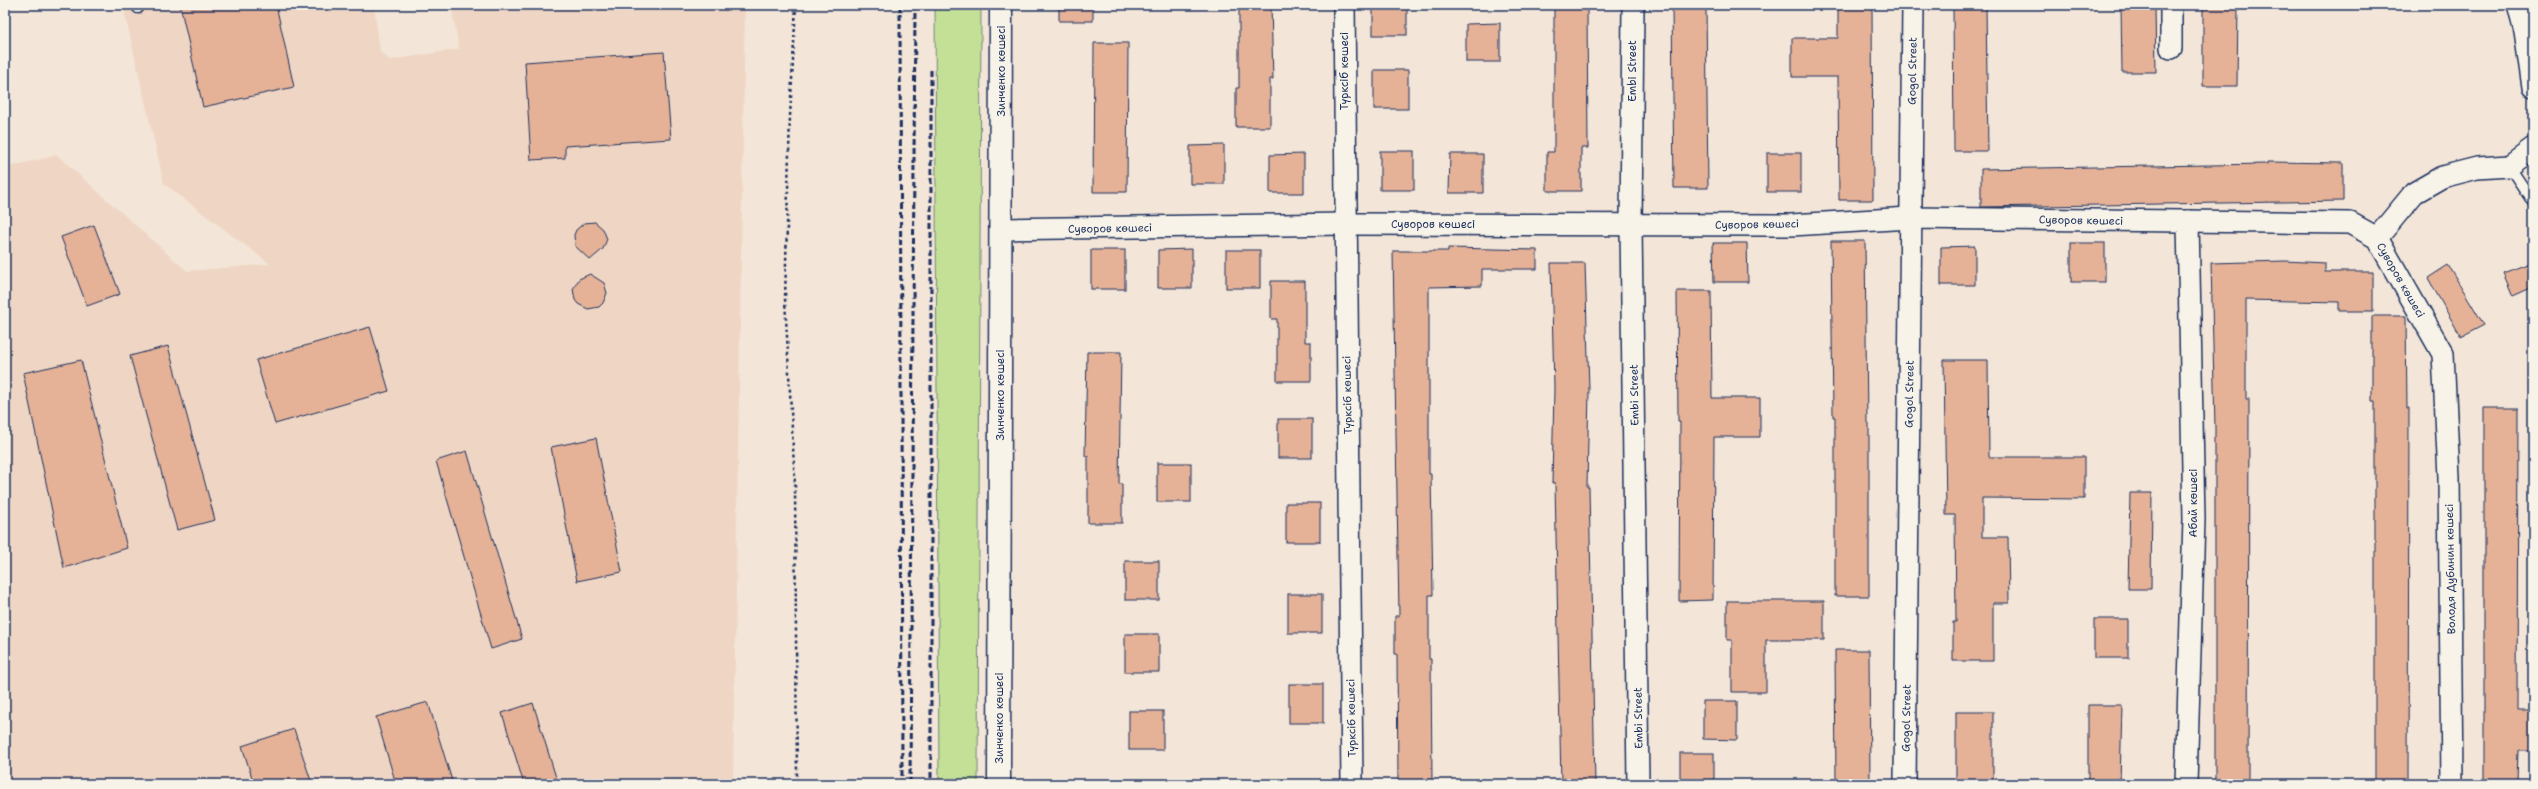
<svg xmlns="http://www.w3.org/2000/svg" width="2538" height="789" font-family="'Shantell Sans',sans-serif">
<rect width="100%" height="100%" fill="#f3e6d8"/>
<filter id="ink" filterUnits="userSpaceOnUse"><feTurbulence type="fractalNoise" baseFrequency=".025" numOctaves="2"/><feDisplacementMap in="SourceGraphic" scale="8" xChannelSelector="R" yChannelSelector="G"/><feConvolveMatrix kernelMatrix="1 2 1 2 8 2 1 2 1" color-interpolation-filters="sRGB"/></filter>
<g filter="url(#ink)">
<polygon fill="#efd6c4" points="152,5 374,5 380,52 390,60 459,49 451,5 745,5 733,784 5,784 5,168 57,155 187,271 270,264 164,184 124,10"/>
<polygon fill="#c4df96" stroke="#70877a" points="935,5 981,5 978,784 939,784"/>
<g fill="#e5b297" stroke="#1b2f5e">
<polygon points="180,5 276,5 294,87 203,107"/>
<rect x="1059" y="5" width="34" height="16"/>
<polygon points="1239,5 1271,5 1273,79 1270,79 1270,127 1236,127 1236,88 1239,88"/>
<rect x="1373" y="5" width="34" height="30"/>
<polygon points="1554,5 1587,5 1588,148 1581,148 1581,191 1547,191 1547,152 1554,152"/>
<polygon points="1672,5 1706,5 1708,188 1674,188"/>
<polygon points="1838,5 1872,5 1873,200 1839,200 1838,77 1792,77 1792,38 1838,38"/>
<polygon points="1953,5 1986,5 1988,151 1954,151"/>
<polygon points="2121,5 2155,5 2156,72 2122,72"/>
<polygon points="2203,5 2238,5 2237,86 2203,86"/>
<polygon points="1500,23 1500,62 1466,62 1466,24"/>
<polygon points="1094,43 1128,43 1127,192 1093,192"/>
<polygon points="664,52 671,139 565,146 565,158 531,160 525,62"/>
<rect x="1374" y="70" width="34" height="39"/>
<polygon points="1224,145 1224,184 1190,184 1190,146"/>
<rect x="1380" y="151" width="34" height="39"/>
<rect x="1767" y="153" width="34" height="39"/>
<polygon points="1304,154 1304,193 1270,193 1270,155"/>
<polygon points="1450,154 1483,154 1483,193 1449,193"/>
<polygon points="2267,162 2343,163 2343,201 1981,207 1981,169 2267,164"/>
<polygon points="595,222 603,229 607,239 603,249 590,260 575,246 574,235 576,230 584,223"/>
<polygon points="94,225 120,294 87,306 61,237"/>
<polygon points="1831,241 1865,241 1867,423 1869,423 1869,596 1835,596 1835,417 1833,417"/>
<polygon points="1713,243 1747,243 1748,282 1714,282"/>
<rect x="2071" y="243" width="34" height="39"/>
<polygon points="1975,246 1975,285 1941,285 1941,247"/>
<polygon points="1448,248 1537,250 1537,269 1482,269 1482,286 1429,287 1429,474 1431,474 1433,595 1429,595 1429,659 1431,659 1432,781 1398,781 1397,654 1395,654 1395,616 1399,616 1398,555 1393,251 1448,251"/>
<polygon points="1192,249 1192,288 1158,288 1158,250"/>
<rect x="1091" y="250" width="34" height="39"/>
<rect x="1226" y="250" width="34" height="38"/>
<polygon points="2285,261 2325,263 2325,272 2373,272 2373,311 2339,311 2339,302 2246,300 2246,399 2249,399 2248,784 2215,784 2215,427 2211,263"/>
<polygon points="2533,262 2533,287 2513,296 2503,273"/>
<polygon points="1551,263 1585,263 1589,389 1587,487 1589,487 1595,784 1561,784 1555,483 1552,483 1554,388"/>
<polygon points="2448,265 2484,325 2461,337 2428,278"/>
<polygon points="590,274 604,283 607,293 603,303 599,307 588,309 578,304 575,300 573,289 579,279"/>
<polygon points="1271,281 1305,281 1305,342 1311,342 1311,381 1277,381 1277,319 1271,319"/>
<polygon points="1677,291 1711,291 1712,398 1760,398 1760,437 1714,437 1713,600 1679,601 1680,421 1678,421"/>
<polygon points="2372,316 2406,316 2407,408 2409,408 2408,784 2375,784 2375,401 2372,401"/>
<polygon points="370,327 389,391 275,424 256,360"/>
<polygon points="168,346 215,520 177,530 130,356"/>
<polygon points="1087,352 1121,352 1119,484 1122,484 1122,523 1088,523 1088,456 1085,456"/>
<polygon points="81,360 127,548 64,568 23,373"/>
<polygon points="1944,360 1988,360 1989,457 2084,457 2084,499 1982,498 1982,537 2008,537 2009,603 1993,603 1993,661 1953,661 1953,622 1956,622 1955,515 1946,515"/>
<polygon points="2484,408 2518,408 2517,711 2533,711 2533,750 2518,750 2517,784 2484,784"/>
<rect x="1278" y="419" width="34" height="39"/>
<polygon points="596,438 622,572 577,581 551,447"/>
<polygon points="467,451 522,639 491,649 436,461"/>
<rect x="1157" y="463" width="34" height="39"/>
<polygon points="2130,493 2152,493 2151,589 2128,589"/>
<rect x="1286" y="503" width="34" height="39"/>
<rect x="1125" y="561" width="34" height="39"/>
<rect x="1288" y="594" width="34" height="39"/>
<polygon points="1727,601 1824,601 1824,640 1766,640 1766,692 1732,692 1732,640 1727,640"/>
<rect x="2094" y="619" width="34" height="39"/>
<rect x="1125" y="634" width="34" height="38"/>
<polygon points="1835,650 1869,650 1870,784 1836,784"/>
<rect x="1289" y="684" width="34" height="39"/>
<polygon points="1703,701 1737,701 1737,740 1703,739"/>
<polygon points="428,702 453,784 396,784 376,717"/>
<polygon points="533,703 558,784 524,784 502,713"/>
<polygon points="2088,705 2122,705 2120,784 2088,784"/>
<rect x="1129" y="711" width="34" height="39"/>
<rect x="1956" y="712" width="37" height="72"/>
<polygon points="294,729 312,784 254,784 242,746"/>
<rect x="1680" y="753" width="34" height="31"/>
</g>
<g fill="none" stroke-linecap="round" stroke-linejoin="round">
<defs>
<g id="lane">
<polyline points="137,5 138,8"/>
<polyline points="2509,166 2533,202"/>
</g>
<g id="street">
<polyline points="1344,5 1352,784"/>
<polyline points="1633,5 1631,225 1638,784"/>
<polyline points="2518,5 2525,32 2533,87"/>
<polyline points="2171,48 2171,5"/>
<polyline points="1001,229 1345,224 1791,225 1910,218 2350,223 2377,238 2443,354 2449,477 2452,784"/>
<polyline points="2377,238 2414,193 2442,177 2477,168 2509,166 2533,148"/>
<polyline points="1905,784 1913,5"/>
<polyline points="2186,784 2194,519 2188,221"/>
</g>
<polyline id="secondary" points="999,784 1001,5"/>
</defs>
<use href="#lane" stroke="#1b2f5e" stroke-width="13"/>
<use href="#street" stroke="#1b2f5e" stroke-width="24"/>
<use href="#secondary" stroke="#1b2f5e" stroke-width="25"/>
<polyline stroke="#1b2f5e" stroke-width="2.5" stroke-dasharray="3 3" stroke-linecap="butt" points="796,5 790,116 785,299 795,485 797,784"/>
<use href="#lane" stroke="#f7f3e8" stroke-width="10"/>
<use href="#street" stroke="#f7f3e8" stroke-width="21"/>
<use href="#secondary" stroke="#f7f3e8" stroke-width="22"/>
<g stroke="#1b2f5e" stroke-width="3" stroke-dasharray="6 3" stroke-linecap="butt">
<polyline points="900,5 902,784"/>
<polyline points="931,70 931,784"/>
<polyline points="910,784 915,5"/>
</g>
</g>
</g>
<g text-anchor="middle" stroke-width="3" stroke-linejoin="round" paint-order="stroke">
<g font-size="11" fill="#1b2f5e" stroke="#f7f3e8">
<text transform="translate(1001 71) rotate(-90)" y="4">Зинченко көшесі</text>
<text transform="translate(1344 71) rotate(-90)" y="4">Түрксіб көшесі</text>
<text transform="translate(1632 71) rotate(-90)" y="4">Embi Street</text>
<text transform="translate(1912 71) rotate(-89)" y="4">Gogol Street</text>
<text transform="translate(2081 220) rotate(1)" y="4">Суворов көшесі</text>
<text x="1433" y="228">Суворов көшесі</text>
<text transform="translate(1757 224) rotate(-1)" y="4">Суворов көшесі</text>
<text transform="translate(1110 228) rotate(-1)" y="4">Суворов көшесі</text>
<text transform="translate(2401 280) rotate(60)" y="4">Суворов көшесі</text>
<text transform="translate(1909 394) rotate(-89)" y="4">Gogol Street</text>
<text transform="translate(1000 395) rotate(-90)" y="4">Зинченко көшесі</text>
<text transform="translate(1347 395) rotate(-91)" y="4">Түрксіб көшесі</text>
<text transform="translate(1634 395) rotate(-91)" y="4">Embi Street</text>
<text transform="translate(2193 503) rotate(-90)" y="4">Абай көшесі</text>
<text transform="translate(2450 569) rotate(-91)" y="4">Володя Дубинин көшесі</text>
<text transform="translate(999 718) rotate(-90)" y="4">Зинченко көшесі</text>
<text transform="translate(1351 718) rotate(-91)" y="4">Түрксіб көшесі</text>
<text transform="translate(1638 718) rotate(-91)" y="4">Embi Street</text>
<text transform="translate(1906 718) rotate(-89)" y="4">Gogol Street</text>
</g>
</g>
<rect width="2538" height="789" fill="none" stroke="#f7f3e8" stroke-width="20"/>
<rect x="10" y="10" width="2518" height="769" fill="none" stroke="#1b2f5e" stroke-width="1.5" filter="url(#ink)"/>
</svg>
